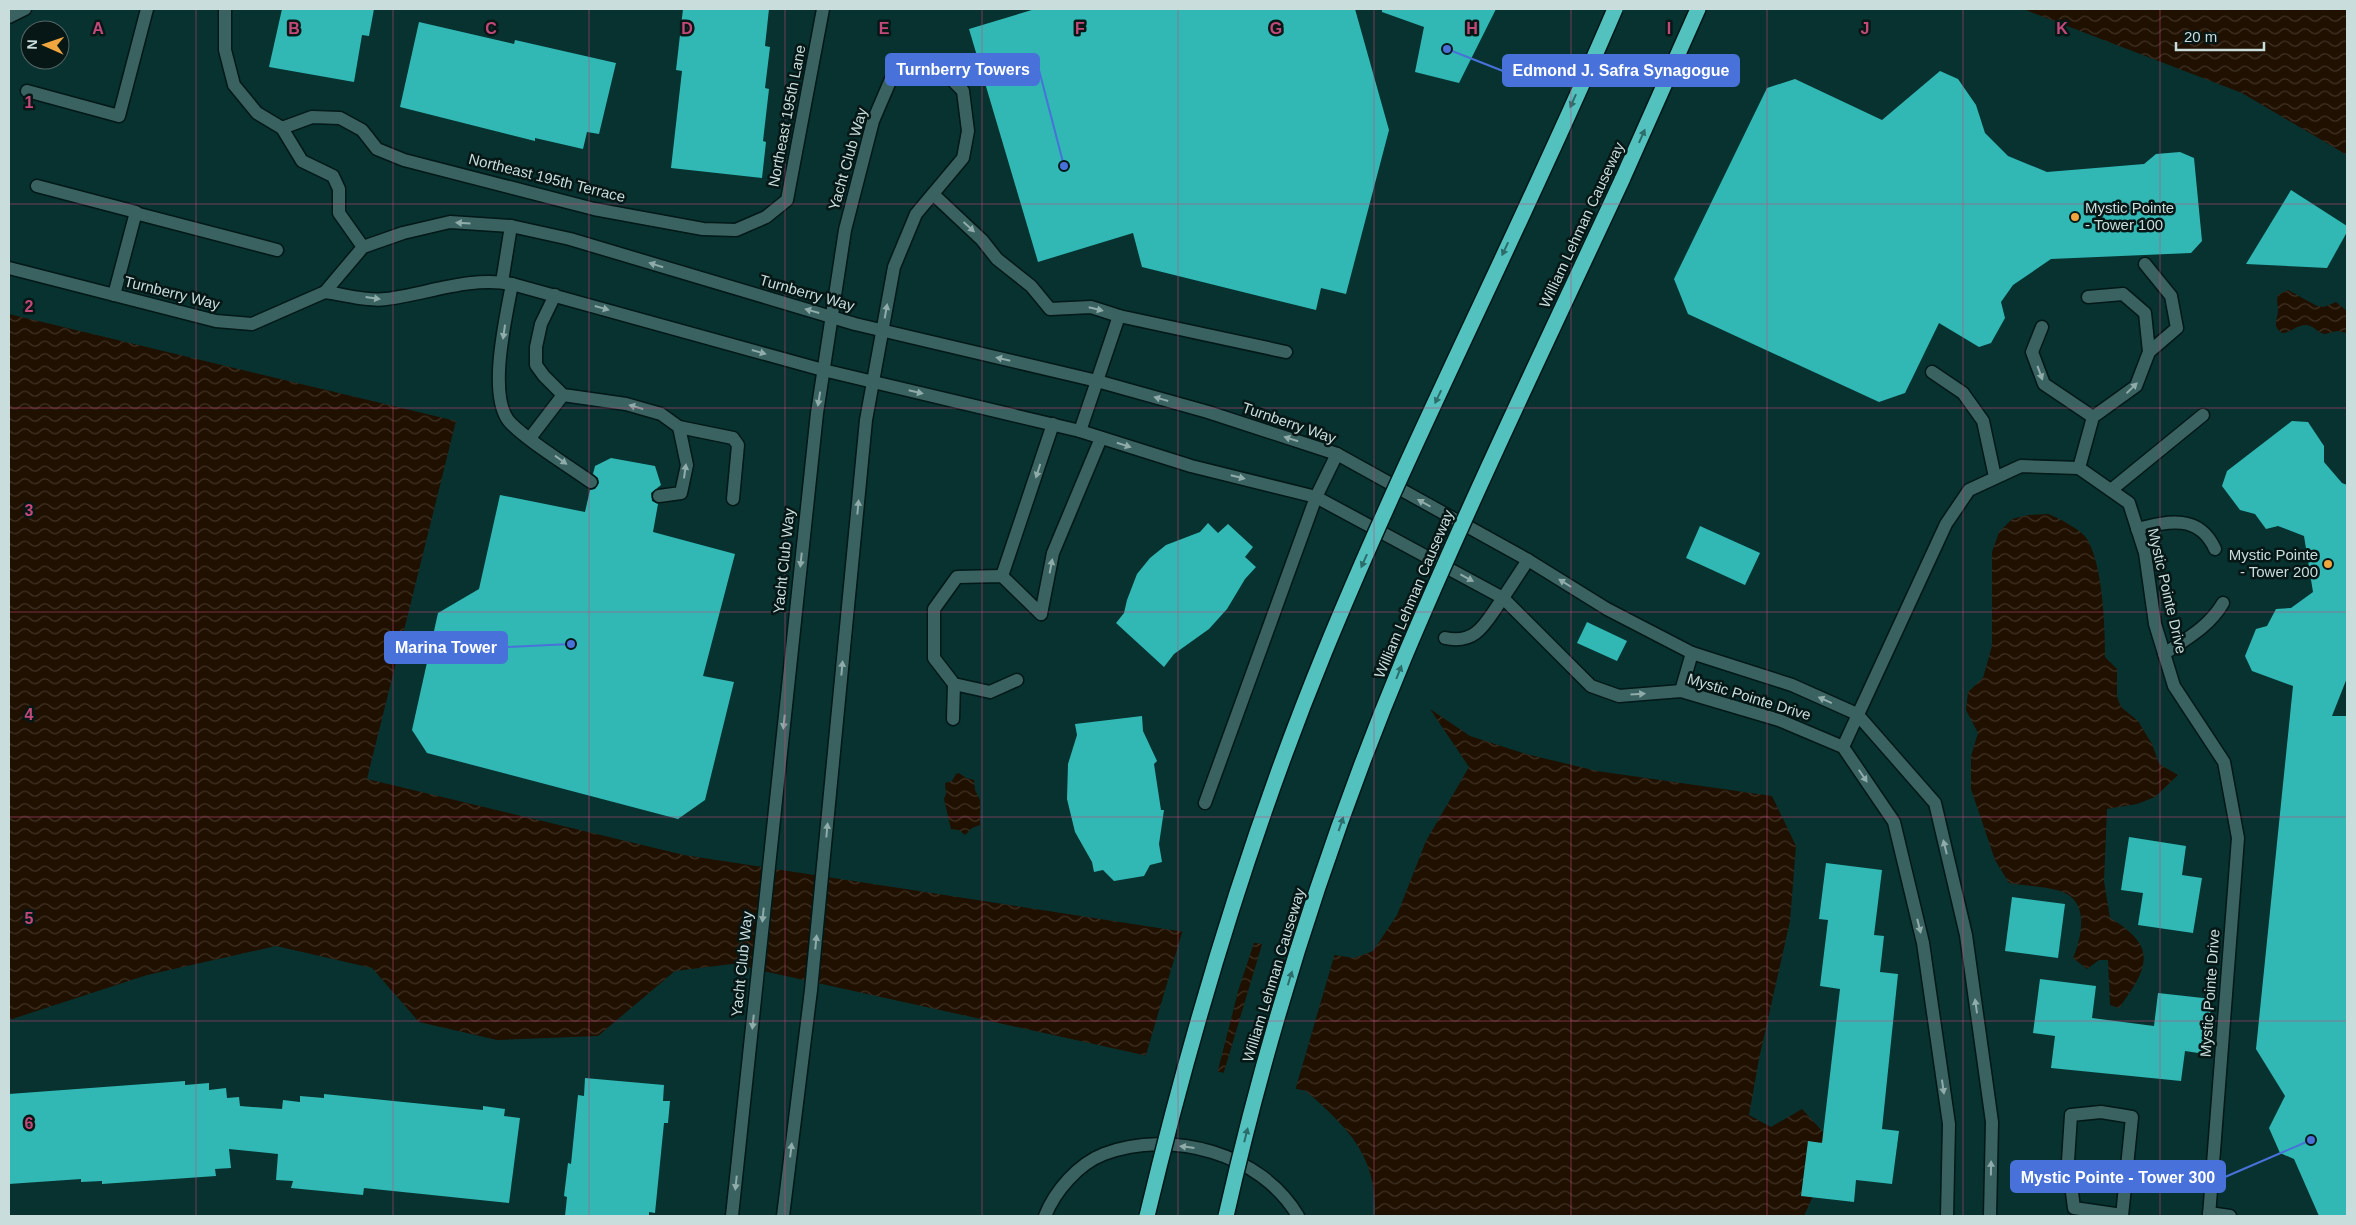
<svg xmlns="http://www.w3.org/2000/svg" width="2356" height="1225" font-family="Helvetica,sans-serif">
<defs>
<pattern id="water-waves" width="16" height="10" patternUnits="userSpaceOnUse" patternTransform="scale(1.25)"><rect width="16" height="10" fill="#201000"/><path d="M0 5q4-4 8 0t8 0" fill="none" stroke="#3f3225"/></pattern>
</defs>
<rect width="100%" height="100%" fill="#073230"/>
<g fill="url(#water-waves)">
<polygon points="2023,9 2347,9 2347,155 2242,93"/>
<path d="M 2288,290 L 2317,306 L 2324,307 L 2336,302 L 2347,311 L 2347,333 L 2337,331 L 2325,334 C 2318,333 2316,328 2310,326 C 2299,322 2292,333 2282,333 C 2272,326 2277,321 2278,311 C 2278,305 2276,301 2278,295 Z"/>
<path d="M 9,314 L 456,421 L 367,779 L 684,855 L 1354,958 L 1373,951 L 1397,915 L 1426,841 L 1469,767 L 1430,709 L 1470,736 L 1526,754 L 1597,771 L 1772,796 L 1796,846 L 1790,921 L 1759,1059 L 1749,1115 L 1771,1127 L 1802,1109 L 1824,1133 L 1818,1185 L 1804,1216 L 1375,1216 C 1377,1156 1349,1129 1306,1091 L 732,964 L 675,971 L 598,1036 L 497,1040 L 419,1022 L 372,968 L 276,946 L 147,975 L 9,1020 Z"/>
<path d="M 2048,514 C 2057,517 2083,531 2087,539 C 2103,566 2105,626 2105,657 L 2117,669 L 2117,697 L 2121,707 L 2138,721 L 2152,744 L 2159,764 L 2178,775 L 2155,797 L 2137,804 L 2107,809 L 2104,881 L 2110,918 C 2159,947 2148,968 2119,1008 L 2110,1005 L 2108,960 L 2099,960 L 2087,969 L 2073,958 C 2083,934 2090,897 2056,890 C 2041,886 2025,886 2009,883 L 1995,860 L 1971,789 L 1971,756 L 1978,733 L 1966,710 L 1968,692 L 1983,678 L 1992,646 L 1992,552 L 1999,532 L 2012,519 L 2028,515 Z"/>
<polygon points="959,773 966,778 974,780 975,790 980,800 980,825 972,828 965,835 959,830 951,829 944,799 946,794 945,783 952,781 956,774"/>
</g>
<g fill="#073230">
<polygon points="1183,929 1255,940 1239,988 1217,1074 1145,1058"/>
<polygon points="1263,941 1335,953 1295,1091 1223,1075"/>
</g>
<g fill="#31b8b4">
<polygon points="282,9 374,9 369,36 362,35 354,82 269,67"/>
<polygon points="683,9 769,9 765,46 770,47 765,88 769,89 763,141 766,142 762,178 671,168 682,71 676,70"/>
<polygon points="1035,9 1355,9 1389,130 1346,294 1321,288 1316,310 1142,267 1133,233 1038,262 969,29"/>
<polygon points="1382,9 1496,9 1459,83 1415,72 1424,27 1382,12"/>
<polygon points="419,22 514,44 515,40 616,63 599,134 587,132 583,149 535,138 535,141 400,107"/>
<polygon points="1940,71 1958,79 1976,105 1985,133 2008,156 2047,172 2144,164 2156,154 2180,152 2194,158 2202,241 2191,253 2051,259 2013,285 2001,302 2005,318 1991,343 1979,347 1939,323 1905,393 1879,402 1688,314 1674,279 1767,88 1795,79 1882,120"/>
<polygon points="2291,190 2347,226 2347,232 2327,268 2246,264"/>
<polygon points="2292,421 2308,422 2324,446 2324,462 2342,483 2347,485 2347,678 2332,716 2347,716 2347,1216 2319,1216 2294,1159 2280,1153 2269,1128 2285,1096 2256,1049 2293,686 2252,671 2245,656 2256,629 2267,626 2276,609 2291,608 2313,592 2304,536 2278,526 2266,529 2255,514 2240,510 2222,486 2227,471"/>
<polygon points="611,458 655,466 661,485 651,493 652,501 658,504 653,532 735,554 703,676 734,682 705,800 678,819 427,753 412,730 438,613 479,589 500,495 585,512 590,490 595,489 599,483 598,478 593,474 595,466"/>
<polygon points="1208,523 1218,533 1228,524 1253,547 1245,557 1256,567 1245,579 1227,609 1209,629 1174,654 1164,667 1116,623 1124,613 1127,600 1137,574 1150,558 1166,545 1200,532"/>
<polygon points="1700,526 1760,553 1745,585 1686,558"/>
<polygon points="1587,622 1627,641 1617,661 1577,643"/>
<polygon points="1142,716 1143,731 1157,761 1154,764 1161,810 1164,810 1159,844 1162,862 1150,865 1144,876 1114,881 1103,870 1094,872 1092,862 1075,832 1067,799 1068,764 1077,735 1075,724"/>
<polygon points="2129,837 2186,846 2182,875 2202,878 2193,933 2138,925 2143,893 2121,890"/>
<polygon points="1826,863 1882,870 1874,935 1884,936 1880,972 1898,974 1882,1129 1899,1131 1892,1184 1856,1180 1854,1202 1801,1196 1808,1141 1822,1143 1840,989 1820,986 1828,920 1819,919"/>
<polygon points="2012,897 2065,904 2058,958 2005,951"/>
<polygon points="2040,979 2096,986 2092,1018 2154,1026 2158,993 2212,999 2205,1054 2185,1051 2181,1081 2051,1068 2055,1036 2033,1033"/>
<polygon points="585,1078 664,1085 663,1101 670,1101 668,1123 664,1123 655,1213 649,1212 649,1216 565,1216 567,1197 564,1196 568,1163 571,1164 578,1095 584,1096"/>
<polygon points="185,1081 185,1085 209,1083 209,1090 226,1088 227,1098 239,1097 240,1106 282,1109 283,1100 300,1102 300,1096 324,1098 324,1094 483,1110 483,1106 505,1109 504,1116 520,1118 509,1203 364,1188 363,1195 291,1188 293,1181 276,1180 278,1154 229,1149 231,1168 215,1169 216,1176 102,1184 102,1181 81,1182 81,1179 9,1184 9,1094"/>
</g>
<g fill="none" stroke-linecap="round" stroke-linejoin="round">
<defs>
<g id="service">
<polyline points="9,17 25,9"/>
<polyline points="27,91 119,116 147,9"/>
<polyline points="37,186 136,212 114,295"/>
<polyline points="933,194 982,240 997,259 1031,286 1050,309 1091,307 1119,316"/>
<polyline points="135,213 277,250"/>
<polyline points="2145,264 2171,296 2177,328 2149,352"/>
<path d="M 512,284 C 506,317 488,392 508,420 C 521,437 572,468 591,482"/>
<polyline points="555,295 541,324 536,347 536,365 544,376 563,395 626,404 661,414 679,427 733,438 738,445 733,499"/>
<polyline points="2042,327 2032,352 2044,384 2093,417"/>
<polyline points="1932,372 1963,393 1983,421 1995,477"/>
<polyline points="1097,381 1119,316 1286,352"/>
<polyline points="530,438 563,395"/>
<polyline points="2079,468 2093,417 2136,386 2149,352 2145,313 2123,294 2088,297"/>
<polyline points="2111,490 2203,415"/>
<polyline points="659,496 681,493 687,465 679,427"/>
<path d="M 2137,529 C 2169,521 2199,514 2215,549"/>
<polyline points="1002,576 1053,424"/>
<polyline points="1041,614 1053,553 1101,438"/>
<path d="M 1445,638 C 1478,645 1486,621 1503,598"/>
<path d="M 2164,654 C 2186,639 2209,627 2223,603"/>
<polyline points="1017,680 990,692 954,684 934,658 934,609 957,577 1002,576 1041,614"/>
<polyline points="1205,803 1316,497"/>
<polyline points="2209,1213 2230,1216"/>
<polyline points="2122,1216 2132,1117 2101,1112 2071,1115 2068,1161 2074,1208 2122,1215"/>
</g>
<g id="minor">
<polyline points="225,9 225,50 234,85 257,113 282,128 312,117 340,118 362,130 377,149 404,160 594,209 703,229 736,230 766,217 787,200 823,9"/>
<polyline points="282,128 302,161 333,176 339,189 339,213 363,247"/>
<polyline points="9,268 216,321 252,324 325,292 363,247 403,233 450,222 511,226 570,239 855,324 1097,381 1208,412 1337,454 1528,560 1607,609 1692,653 1792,685 1857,714 1935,803 1966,935 1992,1122 1990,1216"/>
<polyline points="502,282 511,226"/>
<path d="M 325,292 C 342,294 369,302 386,299 C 427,294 469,276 512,284 L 823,370 L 1080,431 L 1191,466 L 1316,497 L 1503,598 L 1591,686 L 1619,696 L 1681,691 L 1779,720 L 1843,747 L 1894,822 L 1923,943 L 1949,1124 L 1947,1216"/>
<polyline points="1080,431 1097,381"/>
<polyline points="1316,497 1337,454"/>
<polyline points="1503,598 1528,560"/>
<polyline points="1681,691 1692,653"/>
<polyline points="953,719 954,684"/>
<polyline points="1843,747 1946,524 1969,490 2021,466 2079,468 2129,503 2145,553 2155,624 2174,686 2224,762 2238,838 2209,1216"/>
</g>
<g id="tertiary">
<polyline points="732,1216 817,413 845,230 873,121 891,79 913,63 937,64 963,91 968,131 963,158 916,214 894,267 866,420 811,990 783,1216"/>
<path d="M 1045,1216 C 1055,1191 1078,1164 1104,1154 C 1171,1129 1261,1153 1298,1216"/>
</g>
<polyline id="motorway" points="1622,180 1698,9"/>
</defs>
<use href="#service" stroke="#001817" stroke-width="15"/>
<use href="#minor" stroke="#001817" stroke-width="15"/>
<use href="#tertiary" stroke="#001817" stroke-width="15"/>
<use href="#motorway" stroke="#001817" stroke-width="18"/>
<use href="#service" stroke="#3a6260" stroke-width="12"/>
<use href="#minor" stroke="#3a6260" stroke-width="12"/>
<use href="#tertiary" stroke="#3a6260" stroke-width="12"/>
<use href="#motorway" stroke="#53c2be" stroke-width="15"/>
<defs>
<g id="motorway-bridge">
<path d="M 1147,1216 C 1193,1024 1250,834 1325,651 C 1414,434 1523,225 1615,9"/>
<path d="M 1226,1216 C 1269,1026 1329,838 1404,658 C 1472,497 1548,339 1622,180"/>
</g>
</defs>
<use href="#motorway-bridge" stroke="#001817" stroke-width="18" stroke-linecap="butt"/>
<use href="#motorway-bridge" stroke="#53c2be" stroke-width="15"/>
</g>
<defs><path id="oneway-solid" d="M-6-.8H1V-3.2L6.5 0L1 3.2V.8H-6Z" transform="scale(1.25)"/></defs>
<g fill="#2c6c6a">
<use href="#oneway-solid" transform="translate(1573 101) rotate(114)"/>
<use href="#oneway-solid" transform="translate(1642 136) rotate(-66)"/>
<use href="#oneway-solid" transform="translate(1505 249) rotate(115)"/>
<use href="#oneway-solid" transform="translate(1438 397) rotate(115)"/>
<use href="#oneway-solid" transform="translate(1364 561) rotate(114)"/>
<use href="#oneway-solid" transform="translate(1399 672) rotate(-69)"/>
<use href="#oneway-solid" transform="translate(1341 824) rotate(-71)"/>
<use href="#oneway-solid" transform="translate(1290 978) rotate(-73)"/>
<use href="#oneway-solid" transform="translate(1246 1135) rotate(-76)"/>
</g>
<g fill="#8facaa">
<use href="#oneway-solid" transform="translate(463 223) rotate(-176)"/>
<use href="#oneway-solid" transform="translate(969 227) rotate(42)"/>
<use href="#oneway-solid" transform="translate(656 265) rotate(-163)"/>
<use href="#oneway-solid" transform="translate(373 298) rotate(8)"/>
<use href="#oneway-solid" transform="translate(602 308) rotate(16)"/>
<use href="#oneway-solid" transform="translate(1096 309) rotate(14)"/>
<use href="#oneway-solid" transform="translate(812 311) rotate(-164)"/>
<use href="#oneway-solid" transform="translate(886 311) rotate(-80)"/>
<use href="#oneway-solid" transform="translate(504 332) rotate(98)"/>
<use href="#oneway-solid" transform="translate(759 352) rotate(16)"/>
<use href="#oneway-solid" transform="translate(1003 359) rotate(-167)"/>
<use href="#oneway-solid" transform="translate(2040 373) rotate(70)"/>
<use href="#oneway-solid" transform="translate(2132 388) rotate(-44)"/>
<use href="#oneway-solid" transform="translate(916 392) rotate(13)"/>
<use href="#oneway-solid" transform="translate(819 399) rotate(99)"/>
<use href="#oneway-solid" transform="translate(1161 399) rotate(-164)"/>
<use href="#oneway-solid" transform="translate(636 407) rotate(-164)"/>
<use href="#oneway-solid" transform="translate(1291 439) rotate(-162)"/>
<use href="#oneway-solid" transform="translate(1124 445) rotate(17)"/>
<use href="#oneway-solid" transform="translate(561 460) rotate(36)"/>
<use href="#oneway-solid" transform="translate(685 471) rotate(-82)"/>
<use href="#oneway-solid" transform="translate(1038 471) rotate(108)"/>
<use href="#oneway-solid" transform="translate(1238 477) rotate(14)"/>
<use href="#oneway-solid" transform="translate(1424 503) rotate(-151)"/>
<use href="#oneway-solid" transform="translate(858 507) rotate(-85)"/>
<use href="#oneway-solid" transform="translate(801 560) rotate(96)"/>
<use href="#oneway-solid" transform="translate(1051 566) rotate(-79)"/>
<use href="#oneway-solid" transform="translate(1467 578) rotate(28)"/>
<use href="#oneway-solid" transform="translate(1565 583) rotate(-148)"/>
<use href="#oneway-solid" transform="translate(842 668) rotate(-85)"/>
<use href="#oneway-solid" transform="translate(1638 694) rotate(-4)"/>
<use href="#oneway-solid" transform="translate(1825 700) rotate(-156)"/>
<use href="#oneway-solid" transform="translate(784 722) rotate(96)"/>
<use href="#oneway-solid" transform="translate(1863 776) rotate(56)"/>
<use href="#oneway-solid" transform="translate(827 830) rotate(-85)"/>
<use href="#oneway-solid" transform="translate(1945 847) rotate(-104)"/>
<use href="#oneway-solid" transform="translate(763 915) rotate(96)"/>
<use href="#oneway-solid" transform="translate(1919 926) rotate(76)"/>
<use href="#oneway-solid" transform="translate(816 942) rotate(-84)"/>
<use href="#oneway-solid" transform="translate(1976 1006) rotate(-98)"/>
<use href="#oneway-solid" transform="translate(753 1022) rotate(96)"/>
<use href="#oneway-solid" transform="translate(1943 1087) rotate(82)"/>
<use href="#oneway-solid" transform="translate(1187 1147) rotate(-173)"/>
<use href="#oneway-solid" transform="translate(791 1150) rotate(-83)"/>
<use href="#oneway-solid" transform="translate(1991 1168) rotate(-89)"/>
<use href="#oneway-solid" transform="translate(736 1183) rotate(96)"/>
</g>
<path fill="none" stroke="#c4497b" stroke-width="1" stroke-opacity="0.55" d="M 196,9 L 196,1216M 393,9 L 393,1216M 589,9 L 589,1216M 785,9 L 785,1216M 982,9 L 982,1216M 1178,9 L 1178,1216M 1374,9 L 1374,1216M 1571,9 L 1571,1216M 1767,9 L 1767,1216M 1963,9 L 1963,1216M 2160,9 L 2160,1216M 9,204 L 2347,204M 9,408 L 2347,408M 9,612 L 2347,612M 9,817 L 2347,817M 9,1021 L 2347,1021"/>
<g fill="#f0a63f" stroke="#061716" stroke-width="2">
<circle cx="2075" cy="217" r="5"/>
<circle cx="2328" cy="564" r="5"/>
</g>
<g text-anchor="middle" stroke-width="5" stroke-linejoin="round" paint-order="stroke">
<g font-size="15" fill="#c8dddc" stroke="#061716">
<text transform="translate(787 116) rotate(-79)" y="5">Northeast 195th Lane</text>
<text transform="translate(848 159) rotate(-74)" y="5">Yacht Club Way</text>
<text transform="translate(547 178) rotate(14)" y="5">Northeast 195th Terrace</text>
<text transform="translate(1582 225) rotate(-65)" y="5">William Lehman Causeway</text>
<text transform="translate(172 293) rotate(14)" y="5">Turnberry Way</text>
<text transform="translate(807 293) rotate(16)" y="5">Turnberry Way</text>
<text transform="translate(1289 423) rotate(19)" y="5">Turnberry Way</text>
<text transform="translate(784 561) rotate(-84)" y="5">Yacht Club Way</text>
<text transform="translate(2167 591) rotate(77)" y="5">Mystic Pointe Drive</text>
<text transform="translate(1414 594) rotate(-67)" y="5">William Lehman Causeway</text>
<text transform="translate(1749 697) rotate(17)" y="5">Mystic Pointe Drive</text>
<text transform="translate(742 964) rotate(-84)" y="5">Yacht Club Way</text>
<text transform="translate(1274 975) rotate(-73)" y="5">William Lehman Causeway</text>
<text transform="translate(2210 993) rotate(-86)" y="5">Mystic Pointe Drive</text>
</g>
<g font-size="15" fill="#c8dddc" stroke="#061716" text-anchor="start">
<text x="2085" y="213">Mystic Pointe<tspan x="2085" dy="17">- Tower 100</tspan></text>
<text x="2318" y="560" text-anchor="end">Mystic Pointe<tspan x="2318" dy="17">- Tower 200</tspan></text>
</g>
</g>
<g font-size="16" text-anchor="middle" font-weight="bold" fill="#c4497b" stroke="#061716" stroke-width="5" stroke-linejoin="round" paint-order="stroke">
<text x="98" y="34">A</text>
<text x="294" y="34">B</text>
<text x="491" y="34">C</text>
<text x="687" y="34">D</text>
<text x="884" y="34">E</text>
<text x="1080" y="34">F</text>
<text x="1276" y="34">G</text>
<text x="1472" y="34">H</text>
<text x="1669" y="34">I</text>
<text x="1865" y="34">J</text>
<text x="2062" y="34">K</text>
<text x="29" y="108">1</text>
<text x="29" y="312">2</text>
<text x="29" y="516">3</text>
<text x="29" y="720">4</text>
<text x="29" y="924">5</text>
<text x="29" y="1129">6</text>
</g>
<path fill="none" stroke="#4872d9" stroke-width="2" d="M1064 166L1039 70M1447 49L1503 71M571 644L507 647M2311 1140L2225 1177"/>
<g fill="#4872d9" stroke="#061716" stroke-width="2">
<circle cx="1064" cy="166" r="5"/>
<circle cx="1447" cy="49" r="5"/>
<circle cx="571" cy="644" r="5"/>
<circle cx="2311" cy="1140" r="5"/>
</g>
<g fill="#4872d9" stroke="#4872d9" stroke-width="2">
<rect x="886" y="54" width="153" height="31" rx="5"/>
<rect x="1503" y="55" width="236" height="31" rx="5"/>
<rect x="385" y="632" width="122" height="31" rx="5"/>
<rect x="2011" y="1161" width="214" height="31" rx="5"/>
</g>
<g font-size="16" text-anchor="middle" font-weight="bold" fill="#fff">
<text x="963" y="75">Turnberry Towers</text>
<text x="1621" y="76">Edmond J. Safra Synagogue</text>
<text x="446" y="653">Marina Tower</text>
<text x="2118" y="1183">Mystic Pointe - Tower 300</text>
</g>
<rect width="2356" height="1225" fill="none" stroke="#c8dddc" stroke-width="20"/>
<g transform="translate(45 45) rotate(272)"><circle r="24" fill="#061716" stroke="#546665"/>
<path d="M0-4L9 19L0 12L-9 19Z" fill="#f0a63f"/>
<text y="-8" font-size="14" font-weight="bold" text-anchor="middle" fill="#c8dddc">N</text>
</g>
<path d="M2176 42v8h88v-8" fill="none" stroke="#c8dddc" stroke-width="2.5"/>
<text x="2184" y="42" font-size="15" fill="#c8dddc" stroke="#061716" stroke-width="4" paint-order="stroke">20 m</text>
</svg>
